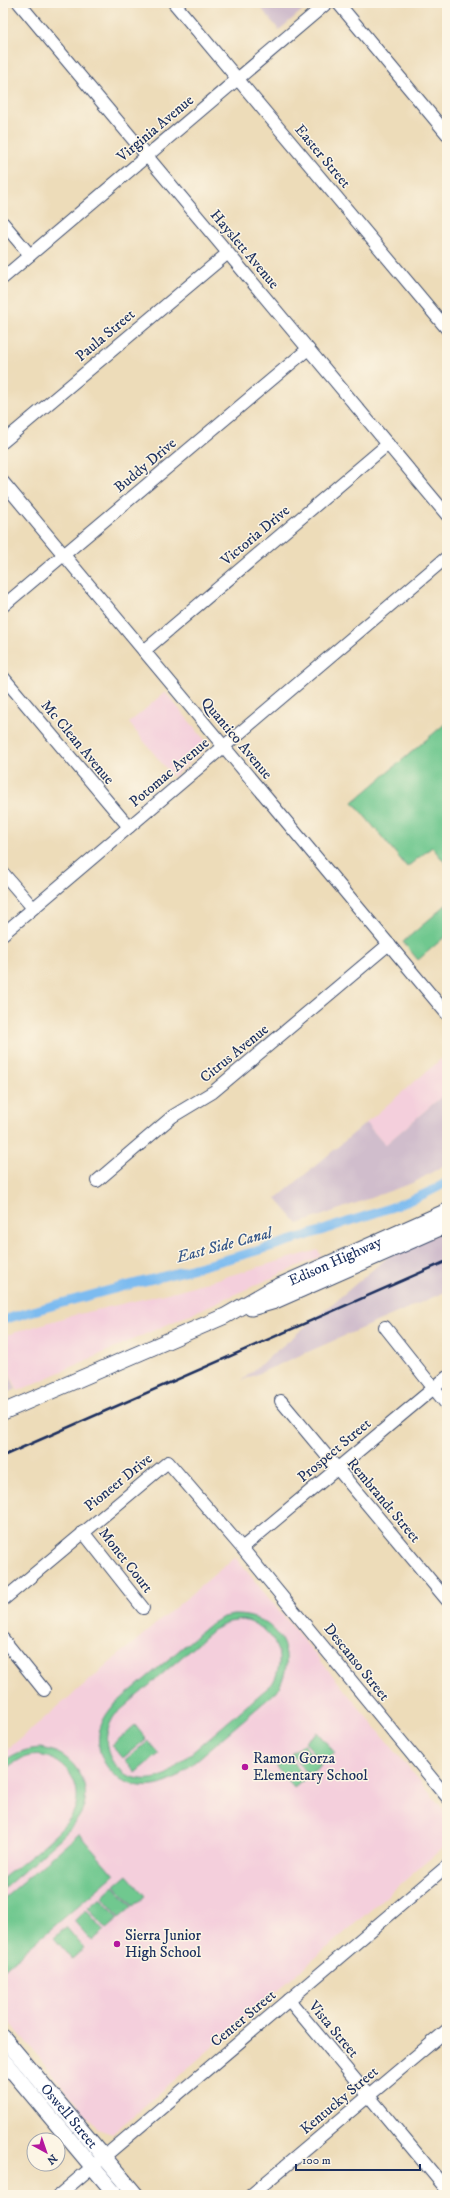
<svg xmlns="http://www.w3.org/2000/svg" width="450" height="2198" font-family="'IM FELL DW Pica',serif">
<rect width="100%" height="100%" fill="#fcf5e5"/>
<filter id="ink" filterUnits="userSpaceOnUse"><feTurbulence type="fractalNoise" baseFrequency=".025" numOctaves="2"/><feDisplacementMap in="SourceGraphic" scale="8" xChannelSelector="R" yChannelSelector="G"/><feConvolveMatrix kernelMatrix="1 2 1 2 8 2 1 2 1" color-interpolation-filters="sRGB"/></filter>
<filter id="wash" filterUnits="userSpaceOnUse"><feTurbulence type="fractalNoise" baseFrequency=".012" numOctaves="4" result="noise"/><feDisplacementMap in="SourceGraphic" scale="16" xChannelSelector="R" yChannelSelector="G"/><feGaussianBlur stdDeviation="0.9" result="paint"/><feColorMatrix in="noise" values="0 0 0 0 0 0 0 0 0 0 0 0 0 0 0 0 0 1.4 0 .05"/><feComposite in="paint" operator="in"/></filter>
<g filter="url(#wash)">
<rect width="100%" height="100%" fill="#eddcb9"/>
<g fill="#f4cfdc">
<polygon points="165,692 209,745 173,777 129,723"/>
<polygon points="447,1054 447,1092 385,1145 366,1123"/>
<polygon points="318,1250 321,1256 18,1391 3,1358 3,1336 66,1317 172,1292"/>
<polygon points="235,1557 447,1814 447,1844 112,2134 98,2129 3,2014 3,1753"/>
</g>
<g fill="#d0bdcc">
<polygon points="257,3 311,3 279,30"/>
<polygon points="447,1092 447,1163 441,1167 415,1182 298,1224 276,1199 366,1123 385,1145"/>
<polygon points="447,1230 447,1291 241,1381 390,1255"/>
<polygon points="3,1360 16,1389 3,1396"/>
</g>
<g fill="#70c88f" stroke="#467c76" fill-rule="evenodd">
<polygon points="447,722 447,865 432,847 407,867 353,802"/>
<polygon points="447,904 447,935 418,960 403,942"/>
<path d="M 233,1615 C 278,1614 300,1653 277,1691 L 176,1778 C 123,1809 72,1749 114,1705 L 208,1626 L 223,1617 ZM 243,1620 C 274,1627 289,1657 272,1684 L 167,1774 C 127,1794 89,1753 115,1715 L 213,1630 L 229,1622 Z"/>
<polygon points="135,1725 146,1739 123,1758 112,1745"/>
<polygon points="317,1732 335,1753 323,1763 305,1742"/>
<polygon points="148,1741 159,1754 136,1773 125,1760"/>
<polygon points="303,1744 321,1765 309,1775 291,1754"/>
<path d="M 40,1748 C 56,1750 69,1757 78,1771 C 100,1807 69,1831 45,1852 C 31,1865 17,1877 3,1889 L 3,1878 C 21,1863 66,1831 74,1811 C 87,1781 57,1748 26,1757 C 17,1760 10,1766 3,1772 L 3,1762 C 14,1753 26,1749 40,1748 Z"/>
<polygon points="288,1757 306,1778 294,1788 276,1767"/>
<polygon points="79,1834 114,1875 3,1970 3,1899"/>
<polygon points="127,1875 145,1896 133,1906 115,1885"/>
<polygon points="114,1886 132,1907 119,1918 102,1897"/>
<polygon points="100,1898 118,1919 106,1929 88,1908"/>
<polygon points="86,1910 104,1931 92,1941 74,1921"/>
<polygon points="66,1927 84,1948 72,1959 54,1938"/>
</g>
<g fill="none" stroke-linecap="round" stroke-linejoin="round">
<path stroke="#7cbbf0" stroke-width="9" d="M 3,1320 C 115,1286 230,1263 341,1224 C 377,1212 414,1202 447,1182"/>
</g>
</g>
<g filter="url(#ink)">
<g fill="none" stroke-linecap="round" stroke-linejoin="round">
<defs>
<g id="minor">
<polyline points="19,3 447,515"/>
<polyline points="174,3 447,329"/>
<polyline points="338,3 447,134"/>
<polyline points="3,223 30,255"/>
<polyline points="3,278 327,3"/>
<polyline points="3,442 228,253"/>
<polyline points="3,482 447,1014"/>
<polyline points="3,606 308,349"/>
<polyline points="144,651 388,444"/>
<polyline points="3,677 129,827"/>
<polyline points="3,873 33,908"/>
<polyline points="3,934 447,557"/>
<polyline points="97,1181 173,1116 213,1092 389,944"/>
<polyline points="385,1327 447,1405"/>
<polyline points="281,1401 447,1600"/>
<polyline points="83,1532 143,1608"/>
<polyline points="242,1548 447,1377"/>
<polyline points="3,1600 168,1462 242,1548 447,1797"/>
<polyline points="3,1639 44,1690"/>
<polyline points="289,2000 447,2190"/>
<polyline points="59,2195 447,1866"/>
<polyline points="251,2195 447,2030"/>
</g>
<g id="major">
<polyline points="251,1308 275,1301 447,1225"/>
<path id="s1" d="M 3,1412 L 225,1316 L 272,1289 L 447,1211"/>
<path id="s2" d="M 3,2037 L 136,2195"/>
<polyline points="3,2060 116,2195"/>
</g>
</defs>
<use href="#minor" stroke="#3a496c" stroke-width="14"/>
<use href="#major" stroke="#3a496c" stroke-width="17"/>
<use href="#minor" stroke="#fff" stroke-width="12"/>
<use href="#major" stroke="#fff" stroke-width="15"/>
<polyline stroke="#1b2f5e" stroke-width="2.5" points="3,1456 447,1261"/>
</g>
</g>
<g fill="#b5179e" stroke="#fcf5e5" stroke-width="1.5">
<circle cx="245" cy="1767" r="4"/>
<circle cx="117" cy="1944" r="4"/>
</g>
<g text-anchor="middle" stroke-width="3" stroke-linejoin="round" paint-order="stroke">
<g font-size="15" fill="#1b2f5e" stroke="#fcf5e5">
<text transform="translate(155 128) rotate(-40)" y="5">Virginia Avenue</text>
<text transform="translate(323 156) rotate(50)" y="5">Easter Street</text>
<text transform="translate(245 249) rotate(50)" y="5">Hayslett Avenue</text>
<text transform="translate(105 335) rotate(-40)" y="5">Paula Street</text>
<text transform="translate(145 465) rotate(-40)" y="5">Buddy Drive</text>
<text transform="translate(255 535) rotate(-40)" y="5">Victoria Drive</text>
<text transform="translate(237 738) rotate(50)" y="5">Quantico Avenue</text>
<text transform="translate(78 742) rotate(50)" y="5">Mc Clean Avenue</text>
<text transform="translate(169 772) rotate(-40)" y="5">Potomac Avenue</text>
<text transform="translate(234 1053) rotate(-39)" y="5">Citrus Avenue</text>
<text dy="5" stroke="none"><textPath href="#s1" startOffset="365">Edison Highway</textPath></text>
<text transform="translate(334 1450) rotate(-40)" y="5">Prospect Street</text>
<text transform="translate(118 1482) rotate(-39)" y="5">Pioneer Drive</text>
<text transform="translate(384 1500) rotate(50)" y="5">Rembrandt Street</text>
<text transform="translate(126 1560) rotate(52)" y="5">Monet Court</text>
<text transform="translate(357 1662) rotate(51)" y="5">Descanso Street</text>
<text transform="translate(243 2018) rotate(-40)" y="5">Center Street</text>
<text transform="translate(334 2029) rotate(50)" y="5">Vista Street</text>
<text transform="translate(339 2100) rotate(-40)" y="5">Kentucky Street</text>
<text dy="5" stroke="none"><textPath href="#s2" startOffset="103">Oswell Street</textPath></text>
</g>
<g font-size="15" fill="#1b2f5e" stroke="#fcf5e5" text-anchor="start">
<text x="253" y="1763">Ramon Gorza<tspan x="253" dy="17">Elementary School</tspan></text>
<text x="125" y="1940">Sierra Junior<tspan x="125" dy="17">High School</tspan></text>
</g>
<g font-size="16" font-style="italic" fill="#38598a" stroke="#fcf5e5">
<text transform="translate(224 1244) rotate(-15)" y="6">East Side Canal</text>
</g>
</g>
<rect width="450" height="2198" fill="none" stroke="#fcf5e5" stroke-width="16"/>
<g transform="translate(46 2152) rotate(140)"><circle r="19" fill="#fcf5e5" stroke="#a2a6af"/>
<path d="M0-3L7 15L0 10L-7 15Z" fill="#b5179e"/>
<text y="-6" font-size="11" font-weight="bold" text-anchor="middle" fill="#1b2f5e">N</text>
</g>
<path d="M296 2164v6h124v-6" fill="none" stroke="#1b2f5e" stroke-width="2"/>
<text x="302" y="2164" font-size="12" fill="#1b2f5e" stroke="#fcf5e5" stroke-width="3" paint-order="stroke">100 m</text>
</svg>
